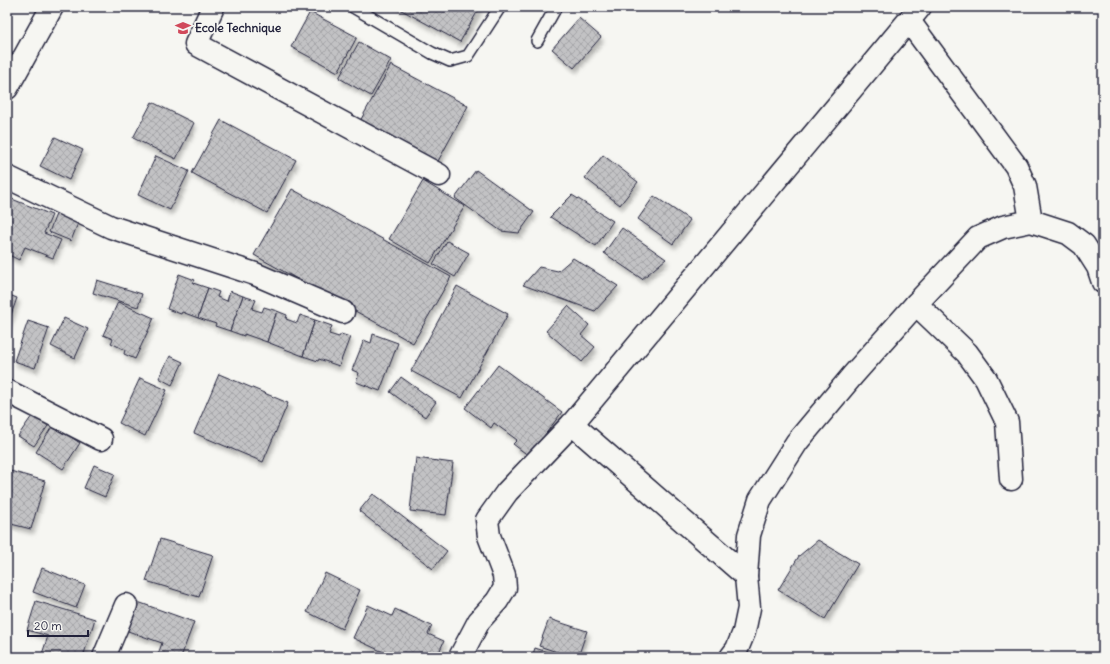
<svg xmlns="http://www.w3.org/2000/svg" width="1110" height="664" font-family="Delius,sans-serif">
<defs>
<pattern id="building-cross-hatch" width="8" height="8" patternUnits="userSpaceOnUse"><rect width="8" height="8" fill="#c2c2c4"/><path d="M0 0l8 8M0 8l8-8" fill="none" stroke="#a6a6a9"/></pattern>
<filter id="shadow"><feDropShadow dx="2.5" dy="4.5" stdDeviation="2" flood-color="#0004"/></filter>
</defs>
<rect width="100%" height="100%" fill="#f6f6f2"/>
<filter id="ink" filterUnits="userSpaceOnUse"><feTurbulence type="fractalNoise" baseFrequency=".025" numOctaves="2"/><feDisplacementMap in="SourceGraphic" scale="8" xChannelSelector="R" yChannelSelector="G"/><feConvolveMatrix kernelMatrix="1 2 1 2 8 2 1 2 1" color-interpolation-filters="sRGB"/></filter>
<g filter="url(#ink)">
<g fill="url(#building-cross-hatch)" stroke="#22223b" filter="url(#shadow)">
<polygon points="396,7 480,7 460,42"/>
<polygon points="310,12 357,37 338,72 291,47"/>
<polygon points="579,18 601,37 574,68 552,49"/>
<polygon points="359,42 391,60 371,96 339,78"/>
<polygon points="391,65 468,106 437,163 360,121"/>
<polygon points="152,102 194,123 176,159 133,138"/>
<polygon points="221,120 296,160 267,213 192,173"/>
<polygon points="55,137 83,150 69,180 40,166"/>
<polygon points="603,155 638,182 620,205 585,178"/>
<polygon points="156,156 189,171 170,210 138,195"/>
<polygon points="476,170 534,212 519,233 501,231 455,198"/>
<polygon points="423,181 465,206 430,263 389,239"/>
<polygon points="292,189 451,277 413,343 254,255"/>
<polygon points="572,195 613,221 596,246 550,217"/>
<polygon points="654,196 690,220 673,244 638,219"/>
<polygon points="7,197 52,215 44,233 61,240 53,258 25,247 19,260 7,254 7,233 11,225 7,224"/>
<polygon points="58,209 80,218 71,241 49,232"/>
<polygon points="622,228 666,259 642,279 604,253"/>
<polygon points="447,241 469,253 455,277 433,264"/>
<polygon points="573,258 618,286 595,311 523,285 539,267 558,271"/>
<polygon points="179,274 195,280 193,283 208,288 198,318 182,312 181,314 167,309"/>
<polygon points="97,280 142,294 138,307 93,293"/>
<polygon points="457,286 508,314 462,398 411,371"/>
<polygon points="208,288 219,292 217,297 227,301 230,291 243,296 230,331 215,326 216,324 198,318"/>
<polygon points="7,294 17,298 7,326"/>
<polygon points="243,296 256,300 252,309 262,312 264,307 277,311 267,342 244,334 244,336 230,331"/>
<polygon points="118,302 154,318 135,359 124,354 125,350 111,343 113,339 103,335"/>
<polygon points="568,306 589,325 581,335 595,347 582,362 546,331"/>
<polygon points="277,311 287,315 286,319 297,323 300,315 315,320 303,356 267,342"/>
<polygon points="64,318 88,329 75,358 51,346"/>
<polygon points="315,320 332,326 329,334 339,337 341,334 350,337 339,366 319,359 318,361 303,356"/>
<polygon points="28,321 49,328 35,368 14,361"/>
<polygon points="373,334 398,343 380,391 356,382 359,373 352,370 364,340 371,343"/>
<polygon points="170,356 183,362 172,385 159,378"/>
<polygon points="498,365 562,412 529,456 513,444 517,440 494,423 491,428 465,408"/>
<polygon points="219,374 288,403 263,462 194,433"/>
<polygon points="401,377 436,402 425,417 390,392"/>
<polygon points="140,378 167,390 145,436 119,423"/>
<polygon points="34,413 50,423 34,446 18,436"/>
<polygon points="53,425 80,443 63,469 36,452"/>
<polygon points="416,458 453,463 446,515 410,511"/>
<polygon points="94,465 115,474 105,497 84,488"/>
<polygon points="7,470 45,481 31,529 7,523"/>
<polygon points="373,494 447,551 433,569 359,511"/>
<polygon points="160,539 213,555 199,597 146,581"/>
<polygon points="818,540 858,564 825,619 778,590 799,556"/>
<polygon points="42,568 85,585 76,608 33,592"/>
<polygon points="325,573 360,590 342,629 307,612"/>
<polygon points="36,601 95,619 83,657 41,657 48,636 27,630"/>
<polygon points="135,601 194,622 181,657 157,657 162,643 125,630"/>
<polygon points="368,605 392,616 395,609 432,626 428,634 444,641 437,657 394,657 353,638"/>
<polygon points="549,619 587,631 578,657 572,657 539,646"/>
<polygon points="535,648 563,657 532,657"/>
</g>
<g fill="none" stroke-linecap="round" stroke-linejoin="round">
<defs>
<g id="service">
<polyline points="353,7 432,53 450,61 468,56 500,7"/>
<polyline points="537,41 556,7"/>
</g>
<g id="minor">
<polyline points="213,7 196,44 439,175"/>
<polyline points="909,21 1016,166 1025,186 1031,221"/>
<polyline points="7,88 52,7"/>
<polyline points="7,177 111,227 255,274 343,312"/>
<polyline points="916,304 967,353 986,379 1007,422 1011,479"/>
<polyline points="7,391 101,439"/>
<polyline points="572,424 746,576"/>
<polyline points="104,657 126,605"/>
<polyline points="460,657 479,621 497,601 505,588 504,575 489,536 487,520 507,492 572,424 920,7"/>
<polyline points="731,657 737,649 744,632 749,608 746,576 749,535 760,500 797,442 853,375 916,304 978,238 1003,227 1031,221 1068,233 1084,245 1098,267 1103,282"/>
</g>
</defs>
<use href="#service" stroke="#22223b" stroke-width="14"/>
<use href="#minor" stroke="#22223b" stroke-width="25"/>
<use href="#service" stroke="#f6f6f2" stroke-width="11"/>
<use href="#minor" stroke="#f6f6f2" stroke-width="22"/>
</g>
</g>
<defs>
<symbol id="school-bare" viewBox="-9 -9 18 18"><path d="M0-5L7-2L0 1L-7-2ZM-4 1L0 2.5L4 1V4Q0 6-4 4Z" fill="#d1495b" stroke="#f6f6f2" stroke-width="2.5" paint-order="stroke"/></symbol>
</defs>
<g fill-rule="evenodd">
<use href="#school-bare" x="172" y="17" width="22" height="22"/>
</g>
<g text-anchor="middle" stroke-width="3.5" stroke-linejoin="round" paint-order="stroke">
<g font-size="12" font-weight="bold" fill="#22223b" stroke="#f6f6f2" text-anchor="start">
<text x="195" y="32">Ecole Technique</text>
</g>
</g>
<rect width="1110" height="664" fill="none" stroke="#f6f6f2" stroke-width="24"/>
<rect x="12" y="12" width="1086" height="640" fill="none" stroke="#22223b" stroke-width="1.5" filter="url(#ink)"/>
<path d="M28 630v6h60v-6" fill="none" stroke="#22223b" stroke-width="2"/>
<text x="34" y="630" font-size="12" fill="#22223b" stroke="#f6f6f2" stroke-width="3" paint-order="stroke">20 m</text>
</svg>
